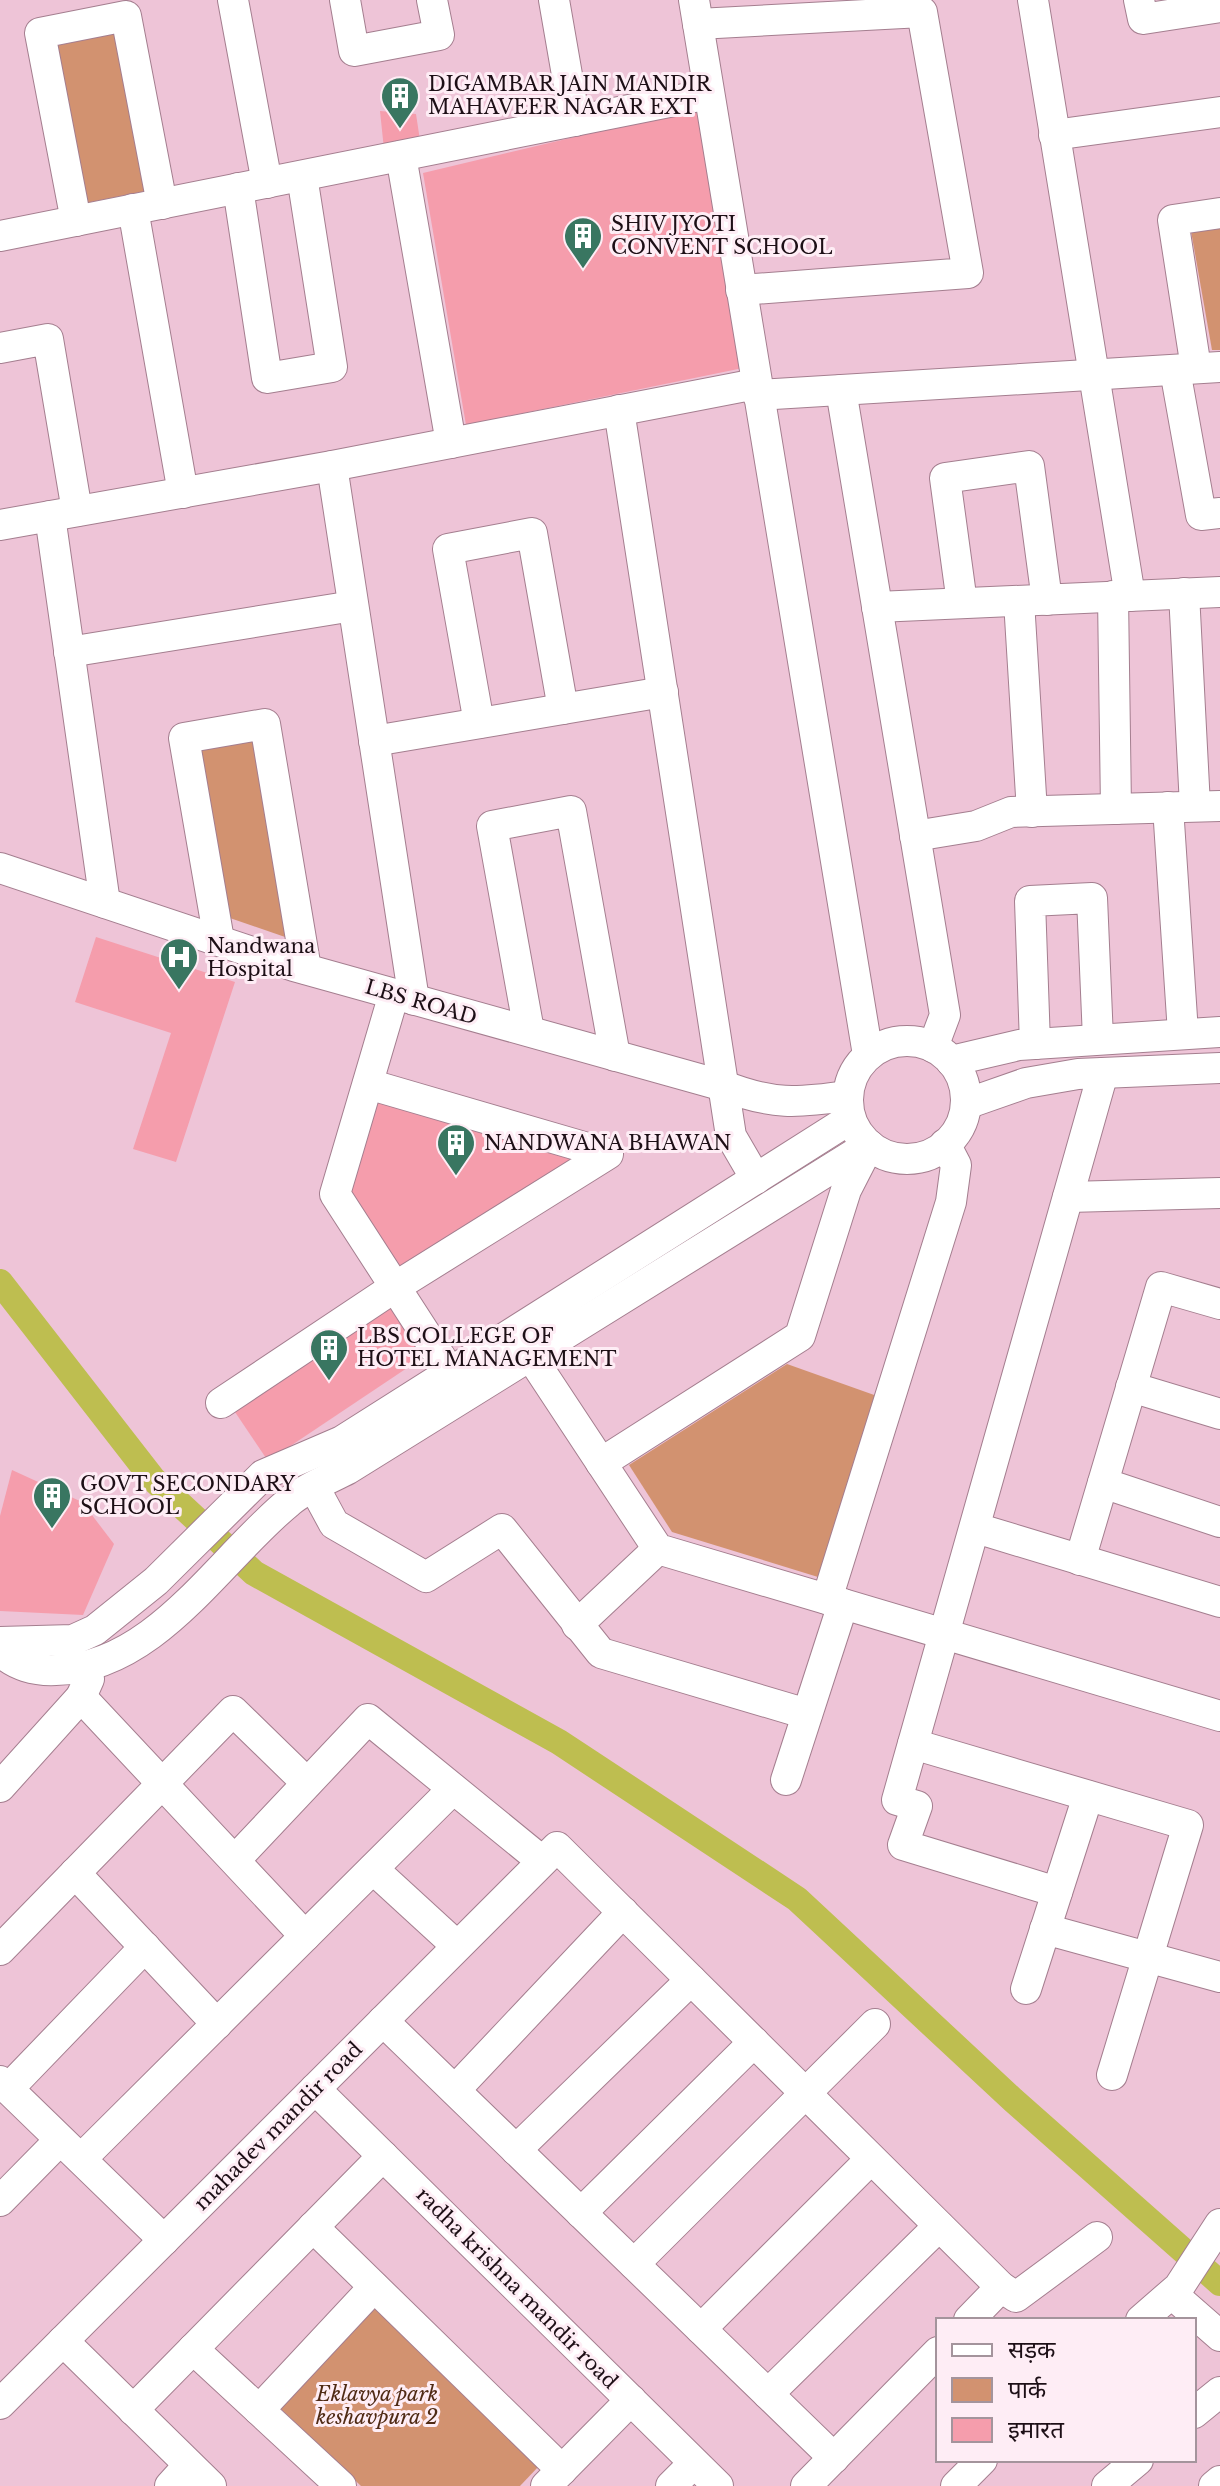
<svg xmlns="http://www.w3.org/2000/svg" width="1220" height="2486" font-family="'Libre Baskerville','Noto Sans Devanagari',serif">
<rect width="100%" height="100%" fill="#eec4d7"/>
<g fill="#d29270">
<polygon points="115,33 146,191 86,203 55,46"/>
<polygon points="1220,227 1220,350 1212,350 1191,231"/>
<polygon points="255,739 288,938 227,917 199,749"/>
<polygon points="787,1364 877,1396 818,1577 672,1532 629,1465"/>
<polygon points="374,2306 539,2466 520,2486 361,2486 278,2406"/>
</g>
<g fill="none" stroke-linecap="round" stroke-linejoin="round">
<polyline stroke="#bebe50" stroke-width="26" points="0,1282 153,1479 254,1573 559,1742 797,1899 1013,2100 1220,2283"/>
</g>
<g fill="#f59dac">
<polygon points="697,108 743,368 466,425 423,173"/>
<polygon points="380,111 416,114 421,147 385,159"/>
<polygon points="96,937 235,982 176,1162 133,1149 171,1033 75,1002"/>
<polygon points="372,1091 597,1155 398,1281 335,1194"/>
<polygon points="390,1304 425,1356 268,1461 233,1409"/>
<polygon points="12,1470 82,1502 114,1544 83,1615 0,1611 0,1516"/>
</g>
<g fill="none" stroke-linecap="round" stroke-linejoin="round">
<defs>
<g id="minor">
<polyline points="233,0 267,183"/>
<polyline points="345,0 354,51 439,35 432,0"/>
<polyline points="554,0 575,121"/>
<polyline points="694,0 868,1055"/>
<polyline points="1033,0 1130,596"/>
<polyline points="1139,0 1143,19 1220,7"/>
<polyline points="698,24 922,12 968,273 741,290"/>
<polyline points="1054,135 1220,112"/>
<polyline points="401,156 451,443"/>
<polyline points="238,188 267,378 332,367 302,176"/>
<polyline points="133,209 183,493"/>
<polyline points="76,221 40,33 126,16 162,204"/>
<polyline points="0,236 709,94"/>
<polyline points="0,348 48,339 77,511"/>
<polyline points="1196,368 1173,220 1220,213"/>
<polyline points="1175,370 1201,515 1220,513"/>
<polyline points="841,390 945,1015 933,1047"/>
<polyline points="758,395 1220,367"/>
<polyline points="619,410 731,1136 756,1179"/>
<polyline points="332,466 414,1000"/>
<polyline points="50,516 105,903"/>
<polyline points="0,525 332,466 756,384"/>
<polyline points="1184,593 1195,806"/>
<polyline points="1113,596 1116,809"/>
<polyline points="1019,601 1032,812"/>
<polyline points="962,603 945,478 1029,466 1047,600"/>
<polyline points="877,607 1220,592"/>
<polyline points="69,652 353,606"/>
<polyline points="479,723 448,549 532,533 563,709"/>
<polyline points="374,741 663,692"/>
<polyline points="1168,807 1183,1033"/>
<polyline points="915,836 976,826 1011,812 1220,806"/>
<path d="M 0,868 L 294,966 L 724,1086 C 772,1105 797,1103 847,1096"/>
<polyline points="219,940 184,738 265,724 306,969"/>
<polyline points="394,994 335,1194 450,1372"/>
<polyline points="529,1031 492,826 571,811 615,1056"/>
<circle cx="907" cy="1100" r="59"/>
<polyline points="1035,1044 1030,901 1092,898 1098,1039"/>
<polyline points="951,1061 1019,1045 1220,1032"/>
<polyline points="966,1104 1026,1083 1078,1074 1220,1068"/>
<polyline points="1068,1197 1220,1193"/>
<polyline points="520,1340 658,1549 1220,1716"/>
<polyline points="1131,1387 1220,1414"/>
<polyline points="221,1403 395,1287 608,1154 368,1084"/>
<polyline points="601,1463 800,1336 846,1190 868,1147"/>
<polyline points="1103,1483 1220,1522"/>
<polyline points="314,1487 334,1524 426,1577 502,1529 601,1653 807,1714"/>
<polyline points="976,1528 1220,1602"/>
<polyline points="1080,1560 1161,1287 1220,1304"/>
<polyline points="827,1599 951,1202 956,1165 945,1144"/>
<polyline points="577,1625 658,1549"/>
<polyline points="0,1642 73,1640 95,1630 156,1581 263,1475 342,1441 850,1119"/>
<path d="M 0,1650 C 13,1666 37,1671 56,1670 C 155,1668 219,1559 289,1502 C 305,1488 329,1479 348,1469 L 869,1145"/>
<polyline points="81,1697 305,1936"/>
<polyline points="913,1744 1188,1825 1112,2075"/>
<polyline points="786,1780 843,1604"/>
<polyline points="0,1787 81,1697 89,1679"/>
<polyline points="235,1860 368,1719 542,1861"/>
<polyline points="373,1869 457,1946"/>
<polyline points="75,1873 217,2024"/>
<polyline points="1057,1892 903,1845 917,1806 897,1800 1103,1073"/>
<polyline points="1045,1929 1220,1977"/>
<polyline points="0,1950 233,1711 307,1783"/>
<polyline points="1026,1989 1088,1796"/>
<polyline points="383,2021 834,2458"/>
<polyline points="0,2081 164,2240"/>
<polyline points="8,2089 145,1947"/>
<polyline points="315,2089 718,2486"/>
<polyline points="455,2090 623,1912"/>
<polyline points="516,2150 691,1980"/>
<polyline points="81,2159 453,1789"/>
<polyline points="0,2201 60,2140"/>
<polyline points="581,2213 754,2042"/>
<polyline points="313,2227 562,2470"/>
<polyline points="634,2264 875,2024"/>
<polyline points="1172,2294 1220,2336"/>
<polyline points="969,2320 1001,2287"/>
<polyline points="1141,2320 1179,2287 1220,2224"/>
<polyline points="701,2329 871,2159"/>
<polyline points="63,2341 211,2486"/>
<polyline points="193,2349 341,2486"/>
<polyline points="768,2394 939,2226"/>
<polyline points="0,2404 557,1847 1001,2287 1016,2297 1097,2237"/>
<polyline points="133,2410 383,2156"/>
<polyline points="259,2410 374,2287"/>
<polyline points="1194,2413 1220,2392"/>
<polyline points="170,2486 189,2465"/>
<polyline points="546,2486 631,2400"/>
<polyline points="671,2486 694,2463"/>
<polyline points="806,2486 938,2352"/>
<polyline points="956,2486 982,2460"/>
<polyline points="1107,2486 1138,2460"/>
<polyline points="1214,2486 1220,2481"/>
</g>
</defs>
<use href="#minor" stroke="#a47e8f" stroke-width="32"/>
<use href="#minor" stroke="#fff" stroke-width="30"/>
</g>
<defs>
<symbol id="building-pin" viewBox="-11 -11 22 30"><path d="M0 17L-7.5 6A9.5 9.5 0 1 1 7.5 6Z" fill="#397661" stroke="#feedf5"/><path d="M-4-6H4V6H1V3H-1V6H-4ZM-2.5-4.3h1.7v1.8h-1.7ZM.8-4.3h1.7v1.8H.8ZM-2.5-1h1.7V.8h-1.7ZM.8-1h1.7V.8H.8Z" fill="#fff"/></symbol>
<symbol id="hospital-pin" viewBox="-11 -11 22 30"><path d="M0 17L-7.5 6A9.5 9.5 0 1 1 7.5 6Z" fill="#397661" stroke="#feedf5"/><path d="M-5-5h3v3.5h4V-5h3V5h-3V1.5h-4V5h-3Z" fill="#fff"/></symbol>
</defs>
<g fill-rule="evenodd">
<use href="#building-pin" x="378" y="74" width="44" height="60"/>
<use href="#building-pin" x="561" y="214" width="44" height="60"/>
<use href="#hospital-pin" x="157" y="935" width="44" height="60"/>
<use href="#building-pin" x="434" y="1121" width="44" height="60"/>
<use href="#building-pin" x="307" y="1326" width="44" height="60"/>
<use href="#building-pin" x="30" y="1474" width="44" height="60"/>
</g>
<g text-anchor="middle" stroke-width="6" stroke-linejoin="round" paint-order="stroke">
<g font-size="20" fill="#1d0f16" stroke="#feedf5" text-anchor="start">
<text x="428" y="91">DIGAMBAR JAIN MANDIR<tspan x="428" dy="23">MAHAVEER NAGAR EXT</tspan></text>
<text x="611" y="231">SHIV JYOTI<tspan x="611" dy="23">CONVENT SCHOOL</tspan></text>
<text x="207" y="953">Nandwana<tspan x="207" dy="23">Hospital</tspan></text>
<text x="484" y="1150">NANDWANA BHAWAN</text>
<text x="357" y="1343">LBS COLLEGE OF<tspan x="357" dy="23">HOTEL MANAGEMENT</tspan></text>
<text x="80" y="1491">GOVT SECONDARY<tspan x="80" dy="23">SCHOOL</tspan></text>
</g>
<g font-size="20" fill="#1d0f16" stroke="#feedf5">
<text transform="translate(421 1002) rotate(16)" y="7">LBS ROAD</text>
<text transform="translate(278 2126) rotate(-45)" y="7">mahadev mandir road</text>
<text transform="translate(517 2288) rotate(45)" y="7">radha krishna mandir road</text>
</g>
<g font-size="20" font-style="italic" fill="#4f2a14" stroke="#feedf5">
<text x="377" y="2401">Eklavya park<tspan x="377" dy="23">keshavpura 2</tspan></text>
</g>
</g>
<rect x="936" y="2318" width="260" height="144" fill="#feedf5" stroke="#a4949c" stroke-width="2"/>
<rect x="952" y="2344" width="40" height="12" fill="#ffffff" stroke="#a4949c" stroke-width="2"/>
<text x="1008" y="2358" font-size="24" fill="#1d0f16">सड़क</text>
<rect x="952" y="2378" width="40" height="24" fill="#d29270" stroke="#a4949c" stroke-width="2"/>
<text x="1008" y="2398" font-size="24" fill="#1d0f16">पार्क</text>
<rect x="952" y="2418" width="40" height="24" fill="#f59dac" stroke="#a4949c" stroke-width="2"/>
<text x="1008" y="2438" font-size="24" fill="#1d0f16">इमारत</text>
</svg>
